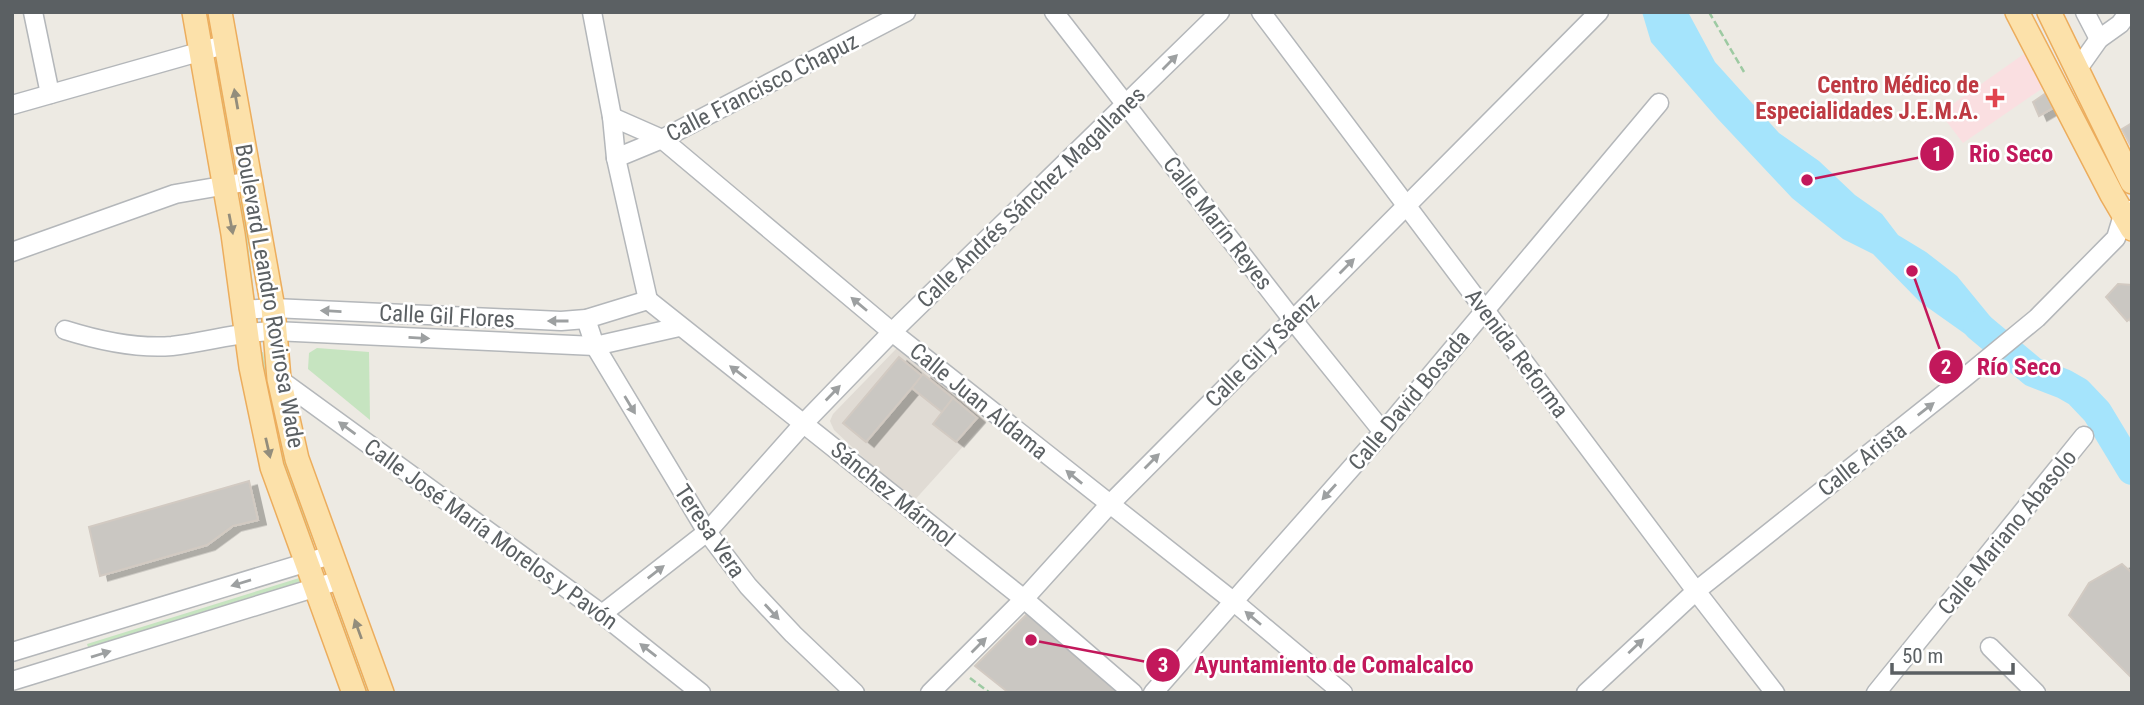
<svg xmlns="http://www.w3.org/2000/svg" width="2144" height="705" font-family="'Roboto Condensed',sans-serif">
<defs>
<filter id="shadow"><feDropShadow dx="8" dy="4.5" stdDeviation="0" flood-color="#0004"/></filter>
</defs>
<rect width="100%" height="100%" fill="#edeae3"/>
<polygon fill="#e0dbd4" points="902,346 986,421 912,503 834,430 830,421 833,414 897,348"/>
<polygon fill="#fadfe1" points="2031,49 2050,83 1963,143 1940,113"/>
<g fill="#c6e4c0">
<polygon points="218,64 236,176 232,176 214,65"/>
<polygon points="243,201 255,302 251,301 238,202"/>
<polygon points="317,348 369,352 370,420 308,369 309,353"/>
<polygon points="263,352 278,434 314,545 310,546 283,466 259,353"/>
<polygon points="309,575 310,581 89,650 87,644"/>
<polygon points="338,610 368,693 365,693 335,611"/>
</g>
<polygon fill="#a5e4fc" points="1642,12 1688,12 1715,62 1779,133 1819,161 1855,195 1882,214 1898,235 1926,252 1957,276 1998,326 2000,332 1995,340 1988,344 1968,336 1920,302 1873,254 1843,239 1792,198 1717,118 1651,42"/>
<g fill="none" stroke-linecap="round" stroke-linejoin="round">
<polyline stroke="#a5e4fc" stroke-width="30" points="1978,326 2033,372 2064,384 2078,392 2097,412 2132,470"/>
</g>
<g fill="#cac7c2" stroke="#d2cac2" stroke-width="2" filter="url(#shadow)">
<polygon points="2049,91 2056,106 2039,116 2033,102"/>
<polygon points="2132,123 2132,148 2122,129"/>
<polygon points="2118,284 2132,285 2132,317 2127,321 2106,297"/>
<polygon points="899,357 922,376 866,442 843,423"/>
<polygon points="923,374 953,398 942,412 912,388"/>
<polygon points="953,398 977,418 956,442 933,424"/>
<polygon points="249,481 258,520 233,526 207,545 100,576 89,527"/>
<polygon points="2122,564 2132,573 2132,678 2069,615 2089,583"/>
<polygon points="1027,614 1126,693 1009,693 975,666"/>
</g>
<g fill="none" stroke-linecap="round" stroke-linejoin="round">
<defs>
<g id="minor">
<polyline points="33,12 50,94"/>
<polyline points="592,12 612,117 616,158 648,300"/>
<polyline points="1054,12 1292,319 1383,432"/>
<polyline points="1261,12 1696,591 1775,693"/>
<polyline points="2085,12 2099,39"/>
<polyline points="2077,70 2099,39 2120,24 2129,12"/>
<polyline points="12,105 227,44"/>
<polyline points="612,117 662,139 892,332 1233,601 1343,693"/>
<polyline points="616,158 662,139 906,12"/>
<polyline points="12,252 175,194 251,181"/>
<polyline points="648,300 1024,599 1133,693"/>
<polyline points="243,310 273,308 561,321 586,319 648,300"/>
<polyline points="586,319 595,346 707,532 748,586 793,634 855,693"/>
<path d="M 65,330 C 100,341 136,349 172,346 C 206,342 239,332 274,331 L 595,346 L 679,327"/>
<polyline points="279,379 602,614 701,693"/>
<polyline points="602,614 707,532 804,423 892,332 1220,12"/>
<polyline points="1990,647 2036,693"/>
<polyline points="12,652 331,555"/>
<polyline points="12,681 340,580"/>
<polyline points="930,693 1024,599 1109,505 1599,12"/>
<polyline points="1153,693 1383,432 1659,103"/>
<polyline points="1586,693 1696,591 1964,378 2037,318 2116,238 2123,215 2129,210"/>
<polyline points="1876,693 2084,436"/>
</g>
<g id="major">
<polyline points="194,12 233,234 251,367 272,467 354,693"/>
<polyline points="220,12 273,308 279,379 297,459 382,693"/>
<polyline points="2017,12 2112,195 2132,229"/>
<polyline points="2049,12 2132,182"/>
</g>
</defs>
<use href="#minor" stroke="#b4b7ba" stroke-width="21"/>
<use href="#major" stroke="#ecad5d" stroke-width="26"/>
<g stroke="#9dcaa2" stroke-width="2.5" stroke-dasharray="7 3.5" stroke-linecap="butt">
<polyline points="1709,12 1744,72"/>
<polyline points="970,678 990,693"/>
</g>
<use href="#minor" stroke="#fff" stroke-width="18"/>
<use href="#major" stroke="#fce1aa" stroke-width="23"/>
</g>
<defs><path id="oneway-solid" d="M-6-.8H1V-3.2L6.5 0L1 3.2V.8H-6Z" transform="scale(1.75)"/></defs>
<g fill="#9da0a1">
<use href="#oneway-solid" transform="translate(1170 62) rotate(-45)"/>
<use href="#oneway-solid" transform="translate(1347 266) rotate(-45)"/>
<use href="#oneway-solid" transform="translate(859 304) rotate(-140)"/>
<use href="#oneway-solid" transform="translate(331 311) rotate(-177)"/>
<use href="#oneway-solid" transform="translate(558 321) rotate(180)"/>
<use href="#oneway-solid" transform="translate(419 338) rotate(3)"/>
<use href="#oneway-solid" transform="translate(738 372) rotate(-143)"/>
<use href="#oneway-solid" transform="translate(833 393) rotate(-46)"/>
<use href="#oneway-solid" transform="translate(630 405) rotate(59)"/>
<use href="#oneway-solid" transform="translate(1926 409) rotate(-38)"/>
<use href="#oneway-solid" transform="translate(347 428) rotate(-144)"/>
<use href="#oneway-solid" transform="translate(1152 461) rotate(-45)"/>
<use href="#oneway-solid" transform="translate(1074 477) rotate(-141)"/>
<use href="#oneway-solid" transform="translate(1329 492) rotate(132)"/>
<use href="#oneway-solid" transform="translate(656 572) rotate(-38)"/>
<use href="#oneway-solid" transform="translate(241 583) rotate(163)"/>
<use href="#oneway-solid" transform="translate(772 612) rotate(47)"/>
<use href="#oneway-solid" transform="translate(1253 618) rotate(-140)"/>
<use href="#oneway-solid" transform="translate(979 645) rotate(-45)"/>
<use href="#oneway-solid" transform="translate(1636 646) rotate(-43)"/>
<use href="#oneway-solid" transform="translate(648 650) rotate(-142)"/>
<use href="#oneway-solid" transform="translate(101 654) rotate(-17)"/>
</g>
<g fill="#938d7c">
<use href="#oneway-solid" transform="translate(236 99) rotate(-100)"/>
<use href="#oneway-solid" transform="translate(231 224) rotate(79)"/>
<use href="#oneway-solid" transform="translate(268 448) rotate(77)"/>
<use href="#oneway-solid" transform="translate(358 629) rotate(-110)"/>
</g>
<path fill="#e0444e" stroke="#fff" stroke-width="2.5" d="M1991.5 87.5h7v7h7v7h-7v7h-7v-7h-7v-7h7z"/>
<g text-anchor="middle" stroke-width="5" stroke-linejoin="round" paint-order="stroke">
<g font-size="23" font-weight="bold" fill="#be3a42" stroke="#fff" text-anchor="end">
<text x="1979" y="93">Centro Médico de<tspan x="1979" dy="26">Especialidades J.E.M.A.</tspan></text>
</g>
<g font-size="23" fill="#5b6063" stroke="#fff">
<text transform="translate(762 87) rotate(-27)" y="8">Calle Francisco Chapuz</text>
<text transform="translate(1031 197) rotate(-44)" y="8">Calle Andrés Sánchez Magallanes</text>
<text transform="translate(1218 223) rotate(52)" y="8">Calle Marín Reyes</text>
<text transform="translate(270 296) rotate(80)" y="8">Boulevard Leandro Rovirosa Wade</text>
<text transform="translate(447 316) rotate(3)" y="8">Calle Gil Flores</text>
<text transform="translate(1262 350) rotate(-45)" y="8">Calle Gil y Sáenz</text>
<text transform="translate(1517 353) rotate(53)" y="8">Avenida Reforma</text>
<text transform="translate(1409 400) rotate(-50)" y="8">Calle David Bosada</text>
<text transform="translate(979 401) rotate(39)" y="8">Calle Juan Aldama</text>
<text transform="translate(1862 459) rotate(-38)" y="8">Calle Arista</text>
<text transform="translate(893 494) rotate(39)" y="8">Sánchez Mármol</text>
<text transform="translate(710 531) rotate(56)" y="8">Teresa Vera</text>
<text transform="translate(2007 532) rotate(-51)" y="8">Calle Mariano Abasolo</text>
<text transform="translate(491 534) rotate(36)" y="8">Calle José María Morelos y Pavón</text>
</g>
</g>
<path fill="none" stroke="#c2185b" stroke-width="2.5" d="M1807 180L1937 154M1912 271L1946 367M1031 640L1163 665"/>
<g fill="#c2185b" stroke="#fff" stroke-width="2.5">
<circle cx="1807" cy="180" r="7"/>
<circle cx="1912" cy="271" r="7"/>
<circle cx="1031" cy="640" r="7"/>
<circle cx="1937" cy="154" r="18"/>
<circle cx="1946" cy="367" r="18"/>
<circle cx="1163" cy="665" r="18"/>
</g>
<g font-size="21" text-anchor="middle" font-weight="bold" fill="#fff">
<text x="1937" y="161">1</text>
<text x="1946" y="374">2</text>
<text x="1163" y="672">3</text>
</g>
<g font-size="24" text-anchor="middle" font-weight="bold" fill="#c2185b" stroke="#fff" stroke-width="5" stroke-linejoin="round" paint-order="stroke">
<text x="2011" y="162">Rio Seco</text>
<text x="2019" y="375">Río Seco</text>
<text x="1334" y="673">Ayuntamiento de Comalcalco</text>
</g>
<rect width="2144" height="705" fill="none" stroke="#5b6063" stroke-width="28"/>
<path d="M1892 663v10h121v-10" fill="none" stroke="#5b6063" stroke-width="3.5"/>
<text x="1902" y="663" font-size="21" fill="#5b6063" stroke="#ffffff" stroke-width="5" paint-order="stroke">50 m</text>
</svg>
